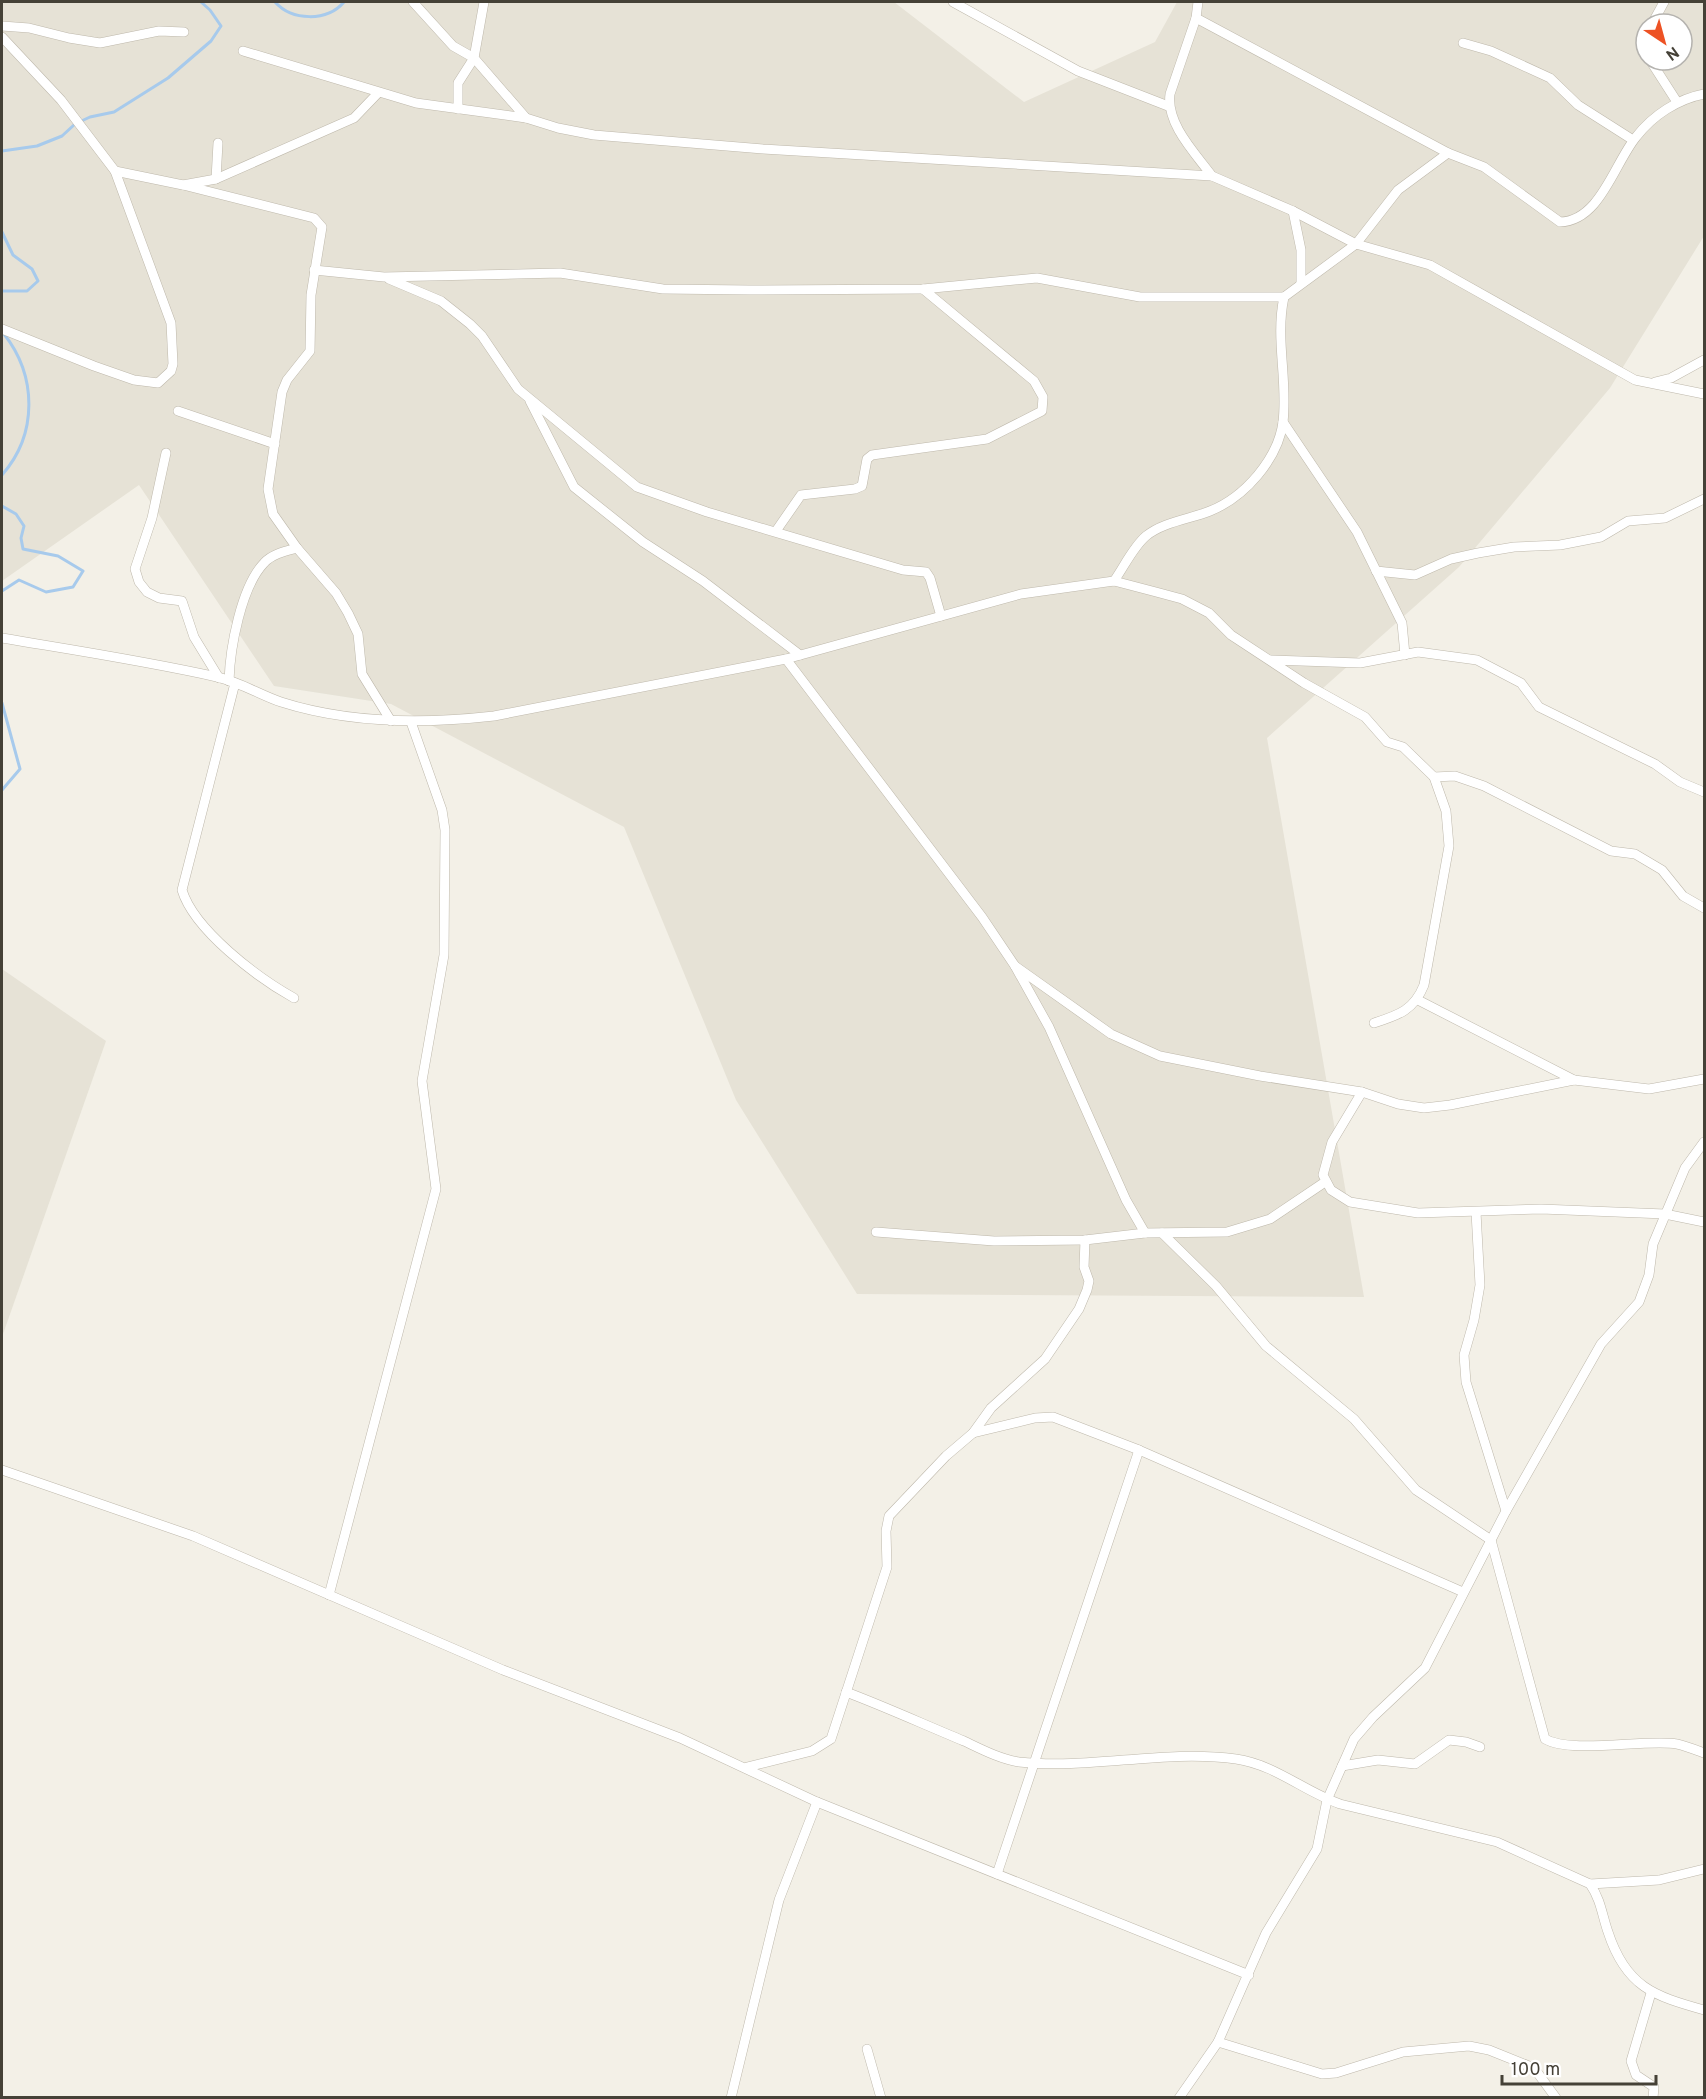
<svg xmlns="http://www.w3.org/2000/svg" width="1706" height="2099" font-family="Overpass,sans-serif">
<rect width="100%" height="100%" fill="#f3f0e7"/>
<g fill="#e6e2d6" fill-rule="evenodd">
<path d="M 2,2 L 894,2 L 1024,102 L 1155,42 L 1177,2 L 1704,2 L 1704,236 L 1610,388 L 1459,567 L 1267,738 L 1364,1297 L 857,1294 L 736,1100 L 624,827 L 391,704 L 274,686 L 139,485 L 2,581 ZM 1646,24 L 1682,24 L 1682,60 L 1646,60 Z"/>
<polygon points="2,969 106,1041 2,1337"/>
</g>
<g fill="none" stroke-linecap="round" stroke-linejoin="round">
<g stroke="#a7caec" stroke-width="3">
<path d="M 275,2 C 292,21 327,22 344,2"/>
<polyline points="2,151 37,146 62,136 75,124 90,117 114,112 168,78 211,41 221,26 210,10 201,2"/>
<polyline points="2,232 13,255 32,269 38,281 27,291 2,291"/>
<path d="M 2,475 C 38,434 37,376 4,334"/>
<polyline points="2,506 16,514 24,526 21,538 23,549 58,556 83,571 73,587 46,592 19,580 2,591"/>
<polyline points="2,703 20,769 2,790"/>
</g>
<defs>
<g id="street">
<polyline points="413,2 453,46 474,58 458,83 458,109"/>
<polyline points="484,2 474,58 526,118 558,128 594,135 763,149 1212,176 1293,211 1356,244 1430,265 1635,380 1704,394"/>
<polyline points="953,2 1078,71 1168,106"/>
<path d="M 1198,2 L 1196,18 L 1170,94 C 1166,124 1195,153 1212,176"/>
<path d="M 1196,18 L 1448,153 L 1484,167 L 1560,222 C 1600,221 1614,164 1636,137 C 1653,115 1678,99 1704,94"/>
<polyline points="1652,24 1664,2"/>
<polyline points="2,26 29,28 69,38 100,43 159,31 184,32"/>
<polyline points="2,37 61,100 115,171 171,323 173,364 171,371 158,383 134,380 94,366 2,329"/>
<polyline points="1463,43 1491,51 1550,78 1578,105 1633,140"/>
<polyline points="243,51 416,103 526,118"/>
<polyline points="1650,60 1677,102"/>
<polyline points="115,171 183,185 216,179 354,118 378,93"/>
<polyline points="216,179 218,143"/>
<polyline points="183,185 314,218 322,227 311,295 310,351 287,380 282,392 268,489 273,514 297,548 336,593 348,613 358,634 362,674 391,721"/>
<polyline points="1293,211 1301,250 1301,283"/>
<polyline points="314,270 384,277 560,273 663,289 749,290 923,289 1037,278 1140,297 1284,297"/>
<polyline points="389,279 441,301 470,324 482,336 518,389 637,487 707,512 903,570 926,572 930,578 941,616"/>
<polyline points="1655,382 1671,378 1704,360"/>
<polyline points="530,401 574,487 643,542 703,581 800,655"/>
<polyline points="178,411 275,444"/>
<polyline points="1283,422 1357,532 1402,623 1405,655"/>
<polyline points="166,453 152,518 135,569 139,582 147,592 159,598 182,601 194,637 219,678"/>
<polyline points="776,531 801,495 855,489 862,486 867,459 872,455 987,439 1042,411 1043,397 1034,381 923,289"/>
<polyline points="1376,571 1415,575 1451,559 1478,553 1514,547 1560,545 1601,537 1628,521 1665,518 1704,499"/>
<path d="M 1114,581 C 1124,567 1133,547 1146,536 C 1163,522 1190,519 1210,511 C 1245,497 1278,459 1283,422 C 1288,380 1275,339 1284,297 L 1356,244 L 1398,190 L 1448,153"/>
<path d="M 2,638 C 73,650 146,661 217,677 C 240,682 260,695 281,702 C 350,724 423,724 494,716 L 786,659 L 1021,594 L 1114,581 L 1156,592 L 1182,599 L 1209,613 L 1231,635 L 1304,683 L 1365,717 L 1387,742 L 1403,747 L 1434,777 L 1446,811 L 1449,846 L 1424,985 C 1414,1010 1399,1015 1374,1023"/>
<polyline points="786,659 982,917 1015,966 1049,1027 1126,1200 1145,1233"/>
<polyline points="1271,660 1360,663 1418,652 1477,660 1521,683 1539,707 1655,764 1680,782 1704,792"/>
<path d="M 229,681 C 230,648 241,587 264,563 C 272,554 286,551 297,548"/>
<path d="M 235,683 L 182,890 C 194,930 258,978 294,998"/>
<polyline points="1434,777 1455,776 1484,786 1611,851 1635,854 1662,870 1683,896 1704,908"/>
<polyline points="1015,966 1111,1034 1160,1056 1260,1076 1362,1092 1398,1104 1424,1108 1450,1105 1574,1080 1649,1089 1704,1079"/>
<polyline points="1418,1000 1574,1080"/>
<polyline points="1362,1092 1332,1142 1323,1175 1331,1190 1350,1202 1418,1213 1541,1209 1665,1214 1704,1222"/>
<polyline points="1476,1212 1480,1285 1474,1320 1464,1355 1466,1382 1506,1511"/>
<polyline points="876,1232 994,1241 1085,1240 1145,1233 1227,1232 1270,1219 1325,1182"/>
<path d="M 1162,1233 L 1216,1286 L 1266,1346 L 1354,1419 L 1416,1490 L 1491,1540 L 1545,1739 C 1571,1754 1645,1739 1677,1744 C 1686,1746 1696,1750 1704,1753"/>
<polyline points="973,1433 1035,1418 1053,1417 1139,1450 1463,1592"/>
<polyline points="2,1470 193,1536 503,1670 680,1738 817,1802 1249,1975"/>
<polyline points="329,1595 436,1189 422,1081 444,955 445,830 442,810 411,722"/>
<path d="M 846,1692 C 886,1707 925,1725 964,1741 C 981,1749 1000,1759 1019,1762 C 1091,1770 1163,1749 1236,1759 C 1276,1765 1303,1791 1340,1804 L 1497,1842 L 1590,1884 L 1659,1880 L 1704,1869"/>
<polyline points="1342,1766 1378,1760 1415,1764 1449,1740 1466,1742 1480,1747"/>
<polyline points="747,1767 812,1751 831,1739 887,1567 886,1531 889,1516 946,1456 973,1433 991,1408 1045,1359 1079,1309 1087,1290 1089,1281 1084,1267 1085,1240"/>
<polyline points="997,1874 1139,1450"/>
<path d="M 1590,1884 C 1601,1900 1602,1915 1608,1932 C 1626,1987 1654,1996 1704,2010"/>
<polyline points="1651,1993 1631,2061 1636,2075 1654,2087 1653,2098"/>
<polyline points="1218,2042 1322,2074 1336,2073 1403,2052 1469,2046 1489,2050 1534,2068 1556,2098"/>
<polyline points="867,2049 881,2098"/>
<polyline points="731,2098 779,1900 817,1802"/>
<polyline points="1179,2098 1218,2042 1266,1933 1317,1849 1327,1800 1354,1739 1373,1717 1425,1668 1506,1511 1601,1344 1639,1302 1649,1275 1653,1244 1685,1168 1704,1142"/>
</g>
</defs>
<use href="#street" stroke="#beb8ab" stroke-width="10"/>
<use href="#street" stroke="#fff" stroke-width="9"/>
</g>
<rect width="1706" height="2099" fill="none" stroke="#454137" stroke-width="6"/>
<g transform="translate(1664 42) rotate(144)"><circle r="28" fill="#ffffff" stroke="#b5b3af" stroke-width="1.5"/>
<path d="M0-4.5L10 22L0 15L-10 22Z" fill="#ed5224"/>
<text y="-9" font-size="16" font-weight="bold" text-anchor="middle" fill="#454137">N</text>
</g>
<path d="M1502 2075v9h154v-9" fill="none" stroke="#454137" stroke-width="3"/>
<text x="1511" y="2075" font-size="18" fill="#454137" stroke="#ffffff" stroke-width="4.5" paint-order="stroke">100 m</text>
</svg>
